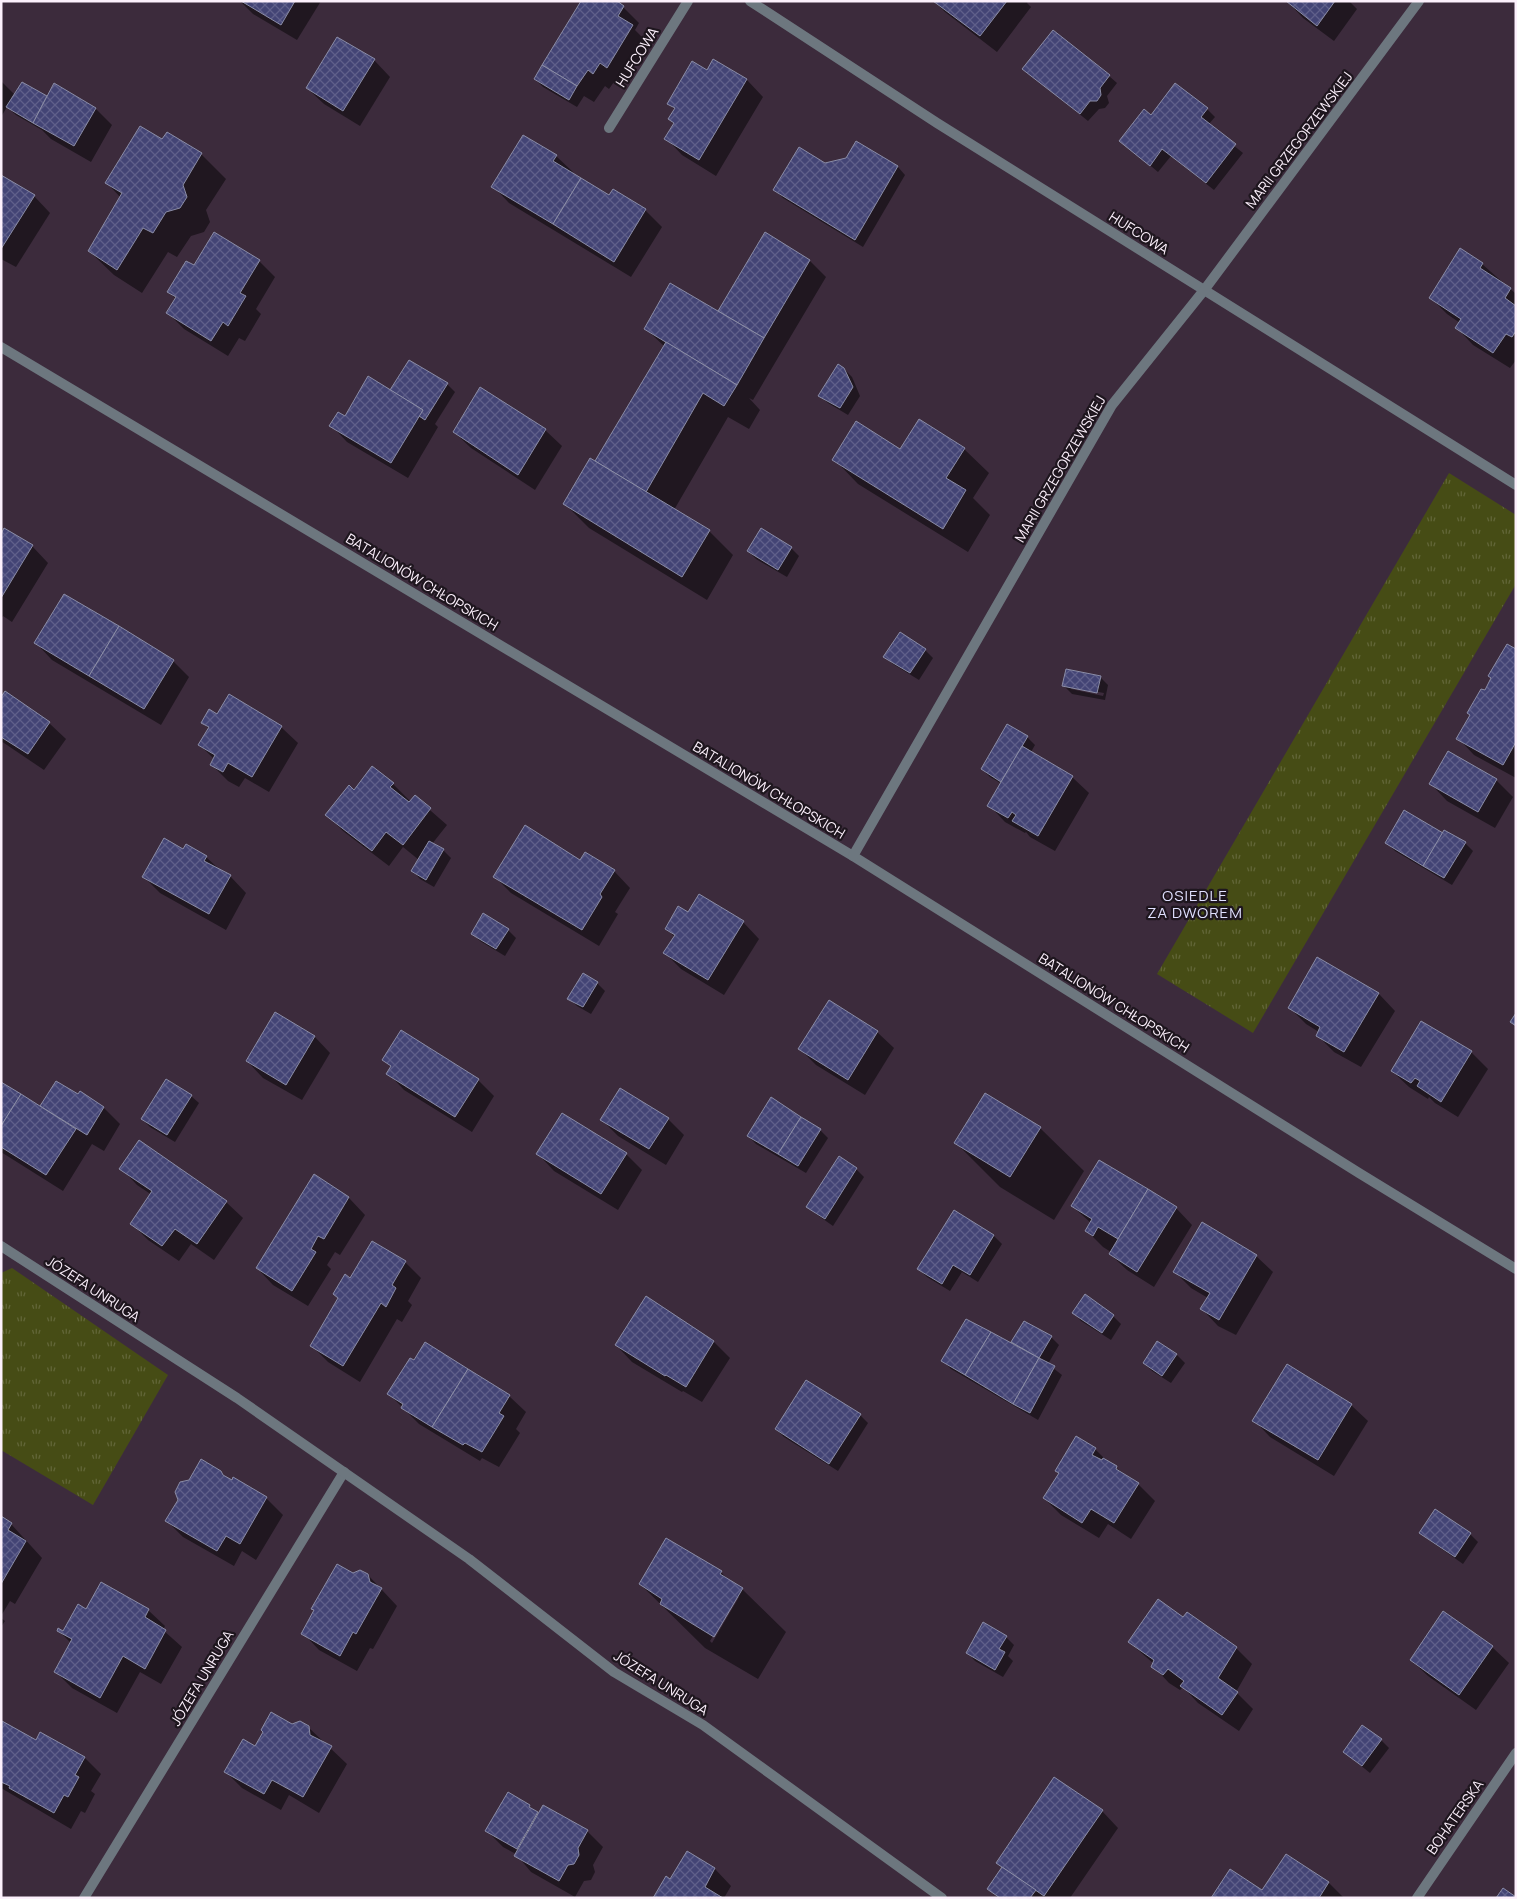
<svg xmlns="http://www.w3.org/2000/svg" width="1517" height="1899" font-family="Manrope,sans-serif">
<defs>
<pattern id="grass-tufts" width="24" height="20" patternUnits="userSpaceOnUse" patternTransform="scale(1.25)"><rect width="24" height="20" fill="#464c15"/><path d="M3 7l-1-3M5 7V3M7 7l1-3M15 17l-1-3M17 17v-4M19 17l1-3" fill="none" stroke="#626638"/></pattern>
<pattern id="building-cross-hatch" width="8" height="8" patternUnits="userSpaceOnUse" patternTransform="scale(1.25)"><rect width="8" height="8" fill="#434475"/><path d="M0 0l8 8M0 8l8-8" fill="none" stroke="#5f5f8a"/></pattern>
</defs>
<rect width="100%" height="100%" fill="#3c2b3c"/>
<g fill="url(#grass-tufts)">
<polygon points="1449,473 1516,515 1516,584 1253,1033 1157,974"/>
<polygon points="12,1268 168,1375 93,1505 1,1450 1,1273"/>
</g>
<g fill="#0007" fill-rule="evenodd">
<polygon points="240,1 321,1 297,40 253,14"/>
<polygon points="934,1 1028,1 1027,3 1031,7 997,52 945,12"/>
<polygon points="1287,1 1349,1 1357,9 1334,41 1303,18"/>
<polygon points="623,7 639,23 635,30 648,43 624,83 616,79 609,89 605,86 594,102 584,96 577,107 543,87 535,79"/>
<polygon points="374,60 390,77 360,126 324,104 307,88"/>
<polygon points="714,61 747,80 763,97 716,176 682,155 666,138 674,124 669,119 675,110 669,103 707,72"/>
<polygon points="1024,69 1109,76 1117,83 1107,96 1109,103 1105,108 1099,109 1088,121"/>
<polygon points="1,81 15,95 22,83 48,98 55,85 96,109 112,125 91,162 51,139 42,130 16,115 7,107 1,117"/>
<polygon points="1207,109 1215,117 1208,125 1243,153 1214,190 1171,156 1158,172 1121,141 1152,117"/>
<polygon points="167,134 201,154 226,179 206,210 210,222 204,232 191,236 177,257 168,252 142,293 114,275 89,251 121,198 107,183 163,141"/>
<polygon points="556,156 573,172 572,174 609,197 613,191 645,210 662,227 631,277 509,203 493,186"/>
<polygon points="898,167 905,175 863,247 783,198 775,190"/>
<polygon points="1,176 34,196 50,213 16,267 1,259"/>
<polygon points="765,234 810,261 826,277 753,400 749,398 760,410 749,429 728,417 674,510 709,531 733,555 707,600 589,528 565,504 596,463 665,347 645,328 719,313"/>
<polygon points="259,261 275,277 256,309 261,314 245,341 239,338 228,356 184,329 168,313 176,299 169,292 194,267"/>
<polygon points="1482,264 1516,294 1516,360 1510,368 1473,345 1457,328 1460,323 1447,314 1431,298"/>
<polygon points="844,369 852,377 860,396 848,415 828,403 820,396"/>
<polygon points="447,384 455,392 435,424 438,427 408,478 347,442 331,425 391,392"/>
<polygon points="545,430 562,446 535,490 471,448 454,432"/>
<polygon points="964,449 989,473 973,498 990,515 968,552 858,484 834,459 900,450"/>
<polygon points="1,528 32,546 48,563 12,622 3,616 1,619"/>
<polygon points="791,548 799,556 787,577 756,559 748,551"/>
<polygon points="36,643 173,661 189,677 161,725 52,660"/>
<polygon points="925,650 933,658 919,680 893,664 885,657"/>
<polygon points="1516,650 1516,778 1474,755 1458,738 1485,692"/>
<path d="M 1100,677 L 1108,685 L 1105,700 L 1072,694 L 1064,686 ZM 1071,687 L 1104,693 L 1103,696 L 1071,689 Z"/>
<polygon points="1,699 49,723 66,739 44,770 1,741"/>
<polygon points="218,716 281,727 298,743 269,792 245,778 239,787 228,781 212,765 215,760 200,745 209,729 203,722"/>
<polygon points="1027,737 1035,745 1031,752 1072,777 1089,793 1055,851 1030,837 1026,832 1025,833 1005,822 989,805 1002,784 990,777 982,769"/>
<polygon points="1448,753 1496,780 1513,797 1495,828 1447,801 1431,784"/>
<polygon points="373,768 393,784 411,802 415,797 447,825 432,844 443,850 451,858 434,887 420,879 413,871 419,860 403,847 389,866 343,831 327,815 355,792"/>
<polygon points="1443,835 1465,843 1473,851 1452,885 1395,851 1387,843"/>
<polygon points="183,850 206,857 220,870 230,876 246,893 226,930 160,893 144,877"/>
<polygon points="580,862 614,871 630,888 615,912 618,914 599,946 511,893 494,876"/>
<polygon points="689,913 743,922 759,939 724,995 681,969 665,953 675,937 666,928"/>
<polygon points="508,930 516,938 505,956 480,941 472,933"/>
<polygon points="1318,959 1379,994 1395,1011 1361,1067 1334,1052 1317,1035 1319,1032 1306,1024 1290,1008"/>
<polygon points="597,983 605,991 591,1014 577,1006 569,998"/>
<polygon points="877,1032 894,1048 865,1095 816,1065 800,1049"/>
<polygon points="314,1036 330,1053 302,1100 263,1078 247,1061"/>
<polygon points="1471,1052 1488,1069 1458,1117 1435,1103 1429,1097 1428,1099 1409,1087 1392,1071"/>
<polygon points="384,1059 478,1080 494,1096 472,1132 404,1090 388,1073 392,1067"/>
<polygon points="57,1082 79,1096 81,1093 104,1108 120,1124 104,1151 92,1144 63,1191 1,1152 1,1083 41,1108"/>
<polygon points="191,1096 199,1103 175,1142 150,1127 142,1119"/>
<polygon points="668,1119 684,1135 666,1165 618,1136 602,1120"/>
<polygon points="1040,1128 1084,1171 1054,1220 1000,1187 956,1143"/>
<polygon points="820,1130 828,1138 806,1173 756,1144 748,1136"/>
<polygon points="538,1154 626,1154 642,1170 618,1210 554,1171"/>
<polygon points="839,1158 856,1169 864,1177 833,1226 816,1214 808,1207"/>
<polygon points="1099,1162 1176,1208 1192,1225 1154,1287 1127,1270 1110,1254 1111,1252 1103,1247 1086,1230 1091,1223 1072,1206"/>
<polygon points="121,1168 226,1202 243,1218 214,1260 191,1244 179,1261 148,1240 132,1224 152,1195 137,1185"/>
<polygon points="314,1176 349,1198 365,1215 340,1255 335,1252 327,1265 331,1269 308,1306 273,1285 257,1268"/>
<polygon points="954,1212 994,1236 1002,1244 978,1282 962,1272 950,1291 927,1277 919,1269"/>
<polygon points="1256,1256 1273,1272 1236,1335 1218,1326 1202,1309 1208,1298 1191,1288 1175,1272"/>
<polygon points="405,1262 421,1278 408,1301 412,1305 402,1322 397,1319 360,1382 328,1362 311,1345 351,1279"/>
<polygon points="646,1298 714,1342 730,1358 702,1402 683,1391 682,1392 632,1362 616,1345"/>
<polygon points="1074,1313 1113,1316 1121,1324 1111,1340 1081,1321"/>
<polygon points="1025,1323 1051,1337 1059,1345 1048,1364 1062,1375 1038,1420 951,1369 943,1361 1011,1344"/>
<polygon points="1157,1342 1177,1355 1185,1363 1171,1383 1152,1371 1144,1363"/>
<polygon points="807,1381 860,1415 868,1423 838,1471 784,1437 776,1429"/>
<polygon points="389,1394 509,1396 526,1412 516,1429 520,1433 499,1467 482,1458 480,1461 419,1424"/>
<polygon points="1351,1405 1368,1421 1334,1476 1270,1437 1254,1420"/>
<polygon points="1095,1449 1108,1462 1138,1484 1155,1501 1131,1539 1108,1524 1099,1538 1061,1515 1044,1498 1060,1474 1056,1470"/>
<polygon points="220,1472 227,1478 266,1498 283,1515 256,1560 242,1551 234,1566 183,1537 167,1521"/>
<polygon points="1,1518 11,1524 42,1558 15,1604 10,1601 1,1616"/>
<polygon points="1421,1533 1470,1534 1478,1542 1463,1564 1429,1540"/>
<path d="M 721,1572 L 730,1582 L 742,1589 L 786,1632 L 758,1679 L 705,1648 L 640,1584 ZM 736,1597 L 739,1597 L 712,1643 L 710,1641 Z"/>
<polygon points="353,1574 368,1575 397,1606 373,1649 370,1648 357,1671 319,1650 303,1633"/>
<polygon points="87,1610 148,1610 165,1626 163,1630 182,1647 161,1684 140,1672 117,1713 72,1688 56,1672 71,1643 58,1630 64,1633"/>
<polygon points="1,1618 5,1621 1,1627"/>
<polygon points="1184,1619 1236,1648 1252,1664 1236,1692 1253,1709 1239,1731 1198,1703 1183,1687 1180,1690 1169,1683 1153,1666 1154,1664 1129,1642"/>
<polygon points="1006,1637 1014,1645 1008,1656 1013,1661 1003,1677 975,1661 968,1653"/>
<polygon points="1492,1647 1509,1663 1476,1710 1428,1676 1411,1660"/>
<polygon points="3,1723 36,1742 85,1758 101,1774 91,1791 95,1794 85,1813 81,1811 71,1829 1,1788 1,1726"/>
<polygon points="292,1725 308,1727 347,1764 319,1813 289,1795 281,1810 242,1788 226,1772 255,1747"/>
<polygon points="1381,1740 1389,1748 1370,1773 1344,1752"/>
<polygon points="508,1794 538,1814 587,1831 603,1847 593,1865 595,1872 591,1880 584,1881 575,1897 531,1872 516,1854 503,1847 487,1831"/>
<polygon points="1102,1811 1118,1828 1070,1898 998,1898 989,1889 1003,1868 997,1863"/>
<polygon points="687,1853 715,1869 731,1886 724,1898 655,1898 671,1881"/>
<polygon points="1287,1855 1329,1883 1344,1898 1212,1898 1262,1892"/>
</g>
<g fill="url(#building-cross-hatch)" stroke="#8a8ca6">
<polygon points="241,1 295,1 281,25"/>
<polygon points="581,1 617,1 624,6 618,16 633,25 607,68 600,63 593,74 588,70 577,86 542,65"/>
<polygon points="933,1 1007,1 980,36"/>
<polygon points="1286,1 1335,1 1317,26"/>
<polygon points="1053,30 1110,75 1100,88 1101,95 1097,101 1090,101 1080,114 1022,69"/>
<polygon points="337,37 375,59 343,111 306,88"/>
<polygon points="713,59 747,79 699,160 664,139 674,123 668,119 675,108 667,104 692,61 707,70"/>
<polygon points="542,65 577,86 569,100 534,79"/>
<polygon points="22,82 47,96 33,123 6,107"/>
<polygon points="54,83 96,108 74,146 33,123"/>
<polygon points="1175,83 1208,108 1201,117 1236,144 1206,183 1162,149 1150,166 1119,141 1144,109 1151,115"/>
<polygon points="140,126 162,139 167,132 202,153 183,185 187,197 180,208 166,212 153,233 143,228 117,270 88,251 122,193 105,183"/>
<polygon points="523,135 557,155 553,161 581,178 553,224 491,187"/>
<polygon points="856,141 898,166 855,240 773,190 799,147 825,163 846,158"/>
<polygon points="1,175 35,195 1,249"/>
<polygon points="581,178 609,195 613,189 646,209 614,262 553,224"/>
<polygon points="214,232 260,260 240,293 246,296 228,326 223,322 211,341 166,313 176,297 167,292 186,261 194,265"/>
<polygon points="765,232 810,260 764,338 718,311"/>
<polygon points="1460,248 1483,263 1480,268 1511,288 1505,298 1516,306 1516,331 1512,337 1506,334 1493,353 1455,328 1461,319 1429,298"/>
<polygon points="670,283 764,338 737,385 644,329"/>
<polygon points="666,342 737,385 724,406 703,393 646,492 595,461"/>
<polygon points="409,360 448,383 425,420 419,416 423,410 390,390"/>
<polygon points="838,364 844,368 853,387 840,408 818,396"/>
<polygon points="368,376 423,410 391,463 329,426 338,412 345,416"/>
<polygon points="480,387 546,429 518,475 453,432"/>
<polygon points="919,419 965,448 946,478 966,490 943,529 832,460 856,421 900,449"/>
<polygon points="590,458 710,530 682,577 563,504"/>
<polygon points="4,528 33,545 1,598 1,534"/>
<polygon points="761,528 792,547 778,570 747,551"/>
<polygon points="64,594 119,626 89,676 34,643"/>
<polygon points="119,626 174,660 144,709 89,676"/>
<polygon points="900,632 926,649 910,673 883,657"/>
<polygon points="1507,644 1516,649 1516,742 1503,765 1456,739 1470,715 1467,713 1481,689 1485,690 1491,678 1488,676"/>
<polygon points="1066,669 1101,676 1097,693 1062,686"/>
<polygon points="5,691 50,722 28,754 1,737 1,697"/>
<polygon points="229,694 282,726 252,777 228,763 223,772 210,765 215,755 198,745 209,727 201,723 209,709 217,714"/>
<polygon points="1007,724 1028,736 1001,782 981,769"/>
<polygon points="1022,746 1073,776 1038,836 1012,821 1016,815 1012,812 1008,818 987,806"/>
<polygon points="1448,751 1497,779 1478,812 1429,784"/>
<polygon points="372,766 394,783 390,787 409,802 415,795 431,808 403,845 386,832 372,851 325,815 349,785 354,790"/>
<polygon points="1404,810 1443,833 1423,866 1385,843"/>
<polygon points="525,825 580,860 585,852 615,870 600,894 602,897 582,930 493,877"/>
<polygon points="1444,830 1466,842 1444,878 1423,866"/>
<polygon points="164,838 183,849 186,844 207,856 204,861 231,875 209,914 142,877"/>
<polygon points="429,841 444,849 426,880 411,871"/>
<polygon points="699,894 744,921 708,980 663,953 675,935 665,929 678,906 688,912"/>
<polygon points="483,913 509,929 496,949 471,934"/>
<polygon points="1317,957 1379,993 1344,1052 1316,1036 1320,1027 1288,1008"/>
<polygon points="583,973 598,982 583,1007 567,999"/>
<polygon points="829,1000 878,1031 848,1080 798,1049"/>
<polygon points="275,1012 315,1036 286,1085 246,1061"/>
<polygon points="1516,1013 1516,1026 1510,1022"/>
<polygon points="1421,1021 1472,1051 1441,1102 1417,1086 1420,1081 1415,1078 1411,1083 1391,1071"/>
<polygon points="401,1030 479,1079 455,1117 386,1074 391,1066 382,1060"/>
<polygon points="166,1079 192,1095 167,1135 141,1119"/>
<polygon points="56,1081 78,1094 80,1091 104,1107 87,1135 40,1106"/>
<polygon points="1,1082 21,1094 1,1126"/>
<polygon points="620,1088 669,1118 649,1149 600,1120"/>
<polygon points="985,1093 1041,1127 1010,1177 954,1143"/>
<polygon points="21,1094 76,1129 46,1175 1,1147 1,1126"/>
<polygon points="771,1097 801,1117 778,1154 747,1136"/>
<polygon points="562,1113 627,1153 601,1194 536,1154"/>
<polygon points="801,1117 821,1129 798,1166 778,1154"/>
<polygon points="139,1140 227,1201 197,1244 175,1229 162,1246 130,1224 152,1191 119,1169"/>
<polygon points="839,1156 857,1168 825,1219 806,1207"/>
<polygon points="1099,1160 1148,1189 1118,1239 1098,1227 1093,1236 1085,1231 1092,1219 1071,1206"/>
<polygon points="314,1174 349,1197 324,1239 318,1236 311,1249 316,1252 292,1291 256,1268"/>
<polygon points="1148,1189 1177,1207 1137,1272 1109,1254"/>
<polygon points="954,1210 994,1235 970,1275 953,1265 942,1284 917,1269"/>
<polygon points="1202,1222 1257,1255 1219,1320 1200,1309 1210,1293 1173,1272"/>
<polygon points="372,1241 406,1261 392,1285 396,1288 386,1307 381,1303 343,1366 310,1346 338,1298 333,1294 345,1274 350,1278"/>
<polygon points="1085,1294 1114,1315 1102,1333 1072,1313"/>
<polygon points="646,1296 714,1341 686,1387 666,1375 665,1376 615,1345"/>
<polygon points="966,1319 991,1332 965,1375 941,1361"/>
<polygon points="1024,1321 1052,1336 1039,1358 1011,1342"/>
<polygon points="991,1332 1039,1358 1013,1404 965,1375"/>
<polygon points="1157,1341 1177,1354 1162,1376 1143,1363"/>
<polygon points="425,1342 468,1369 432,1427 401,1408 403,1404 387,1394 410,1358 414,1360"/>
<polygon points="1039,1358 1055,1366 1030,1413 1013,1404"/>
<polygon points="1287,1364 1352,1404 1318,1460 1252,1421"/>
<polygon points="468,1369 510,1395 499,1413 504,1416 482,1452 465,1443 463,1445 432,1427"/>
<polygon points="806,1380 861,1414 829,1464 775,1429"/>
<polygon points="1076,1436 1096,1448 1092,1455 1102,1460 1103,1458 1117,1466 1116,1469 1139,1483 1114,1523 1091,1509 1082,1523 1043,1498 1059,1473 1055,1471"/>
<polygon points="201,1459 221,1471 223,1475 232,1480 233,1477 267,1497 240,1544 226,1536 217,1551 165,1521 178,1500 175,1492 180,1482 189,1480"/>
<polygon points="1435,1509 1471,1533 1455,1557 1419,1533"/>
<polygon points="1,1516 12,1523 8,1530 26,1541 1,1584"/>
<polygon points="666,1538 722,1571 720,1574 743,1588 714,1637 660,1604 662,1599 639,1584"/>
<polygon points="337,1564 353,1573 360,1570 368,1574 370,1582 382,1588 356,1634 353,1632 340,1656 301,1634 314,1610 311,1609"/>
<polygon points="101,1582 149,1609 145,1617 166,1630 145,1669 123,1656 100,1698 54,1672 72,1639 57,1631 58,1628 63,1631 78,1604 86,1609"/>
<polygon points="1158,1599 1183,1617 1187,1612 1237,1647 1218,1678 1238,1692 1222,1715 1180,1686 1184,1681 1168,1669 1163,1675 1151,1667 1154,1660 1128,1642"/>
<polygon points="1443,1611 1493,1646 1459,1695 1410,1660"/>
<polygon points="983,1622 1007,1636 999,1649 1005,1652 995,1670 966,1653"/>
<polygon points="271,1712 292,1724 300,1721 309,1726 310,1735 332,1746 303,1797 272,1780 264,1794 224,1772 243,1739 255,1746 263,1732 261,1730"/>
<polygon points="2,1721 36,1740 40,1732 85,1757 75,1775 79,1777 68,1797 64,1795 54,1813 9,1788 10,1786 1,1782"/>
<polygon points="1362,1725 1382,1739 1362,1766 1343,1752"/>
<polygon points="1054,1777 1103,1810 1044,1896 996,1863"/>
<polygon points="508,1792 530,1805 529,1807 538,1812 517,1849 485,1831"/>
<polygon points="543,1805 588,1830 578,1848 579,1855 574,1864 568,1865 559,1881 514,1856"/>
<polygon points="687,1851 715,1868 705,1887 723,1898 653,1898 666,1876 670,1879"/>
<polygon points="1286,1854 1329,1882 1319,1898 1211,1898 1230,1869 1262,1890"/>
<polygon points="1002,1867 1036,1890 1030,1898 1000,1898 987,1889"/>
<polygon points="1503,1888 1516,1897 1516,1898 1496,1898"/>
</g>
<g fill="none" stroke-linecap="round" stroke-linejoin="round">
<g stroke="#6d777f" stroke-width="10">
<polyline points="609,128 688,1"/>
<polyline points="84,1898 344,1472"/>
</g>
<g stroke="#6d777f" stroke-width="10">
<polyline points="750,1 937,123 1516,485"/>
<polyline points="1,347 853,856 1359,1173 1516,1269"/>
<polyline points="853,856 1112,405 1205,289 1419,1"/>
<polyline points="1,1246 237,1398 469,1559 614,1672 703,1725 942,1898"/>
<polyline points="1417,1898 1516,1753"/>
</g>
</g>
<g text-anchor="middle" stroke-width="4.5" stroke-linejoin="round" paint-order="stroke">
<g font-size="14" fill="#fcf0fc" stroke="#1e161e">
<text transform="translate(637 57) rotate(-58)" y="5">HUFCOWA</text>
<text transform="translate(1299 140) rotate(-53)" y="5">MARII GRZEGORZEWSKIEJ</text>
<text transform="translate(1139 233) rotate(32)" y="5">HUFCOWA</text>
<text transform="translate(1060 469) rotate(-60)" y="5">MARII GRZEGORZEWSKIEJ</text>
<text transform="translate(422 582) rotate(31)" y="5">BATALIONÓW CHŁOPSKICH</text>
<text transform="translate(769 790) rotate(31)" y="5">BATALIONÓW CHŁOPSKICH</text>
<text transform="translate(1114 1003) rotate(32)" y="5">BATALIONÓW CHŁOPSKICH</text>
<text transform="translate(93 1289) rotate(33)" y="5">JÓZEFA UNRUGA</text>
<text transform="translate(202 1678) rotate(-59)" y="5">JÓZEFA UNRUGA</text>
<text transform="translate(661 1683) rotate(32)" y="5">JÓZEFA UNRUGA</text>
<text transform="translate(1455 1817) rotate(-55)" y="5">BOHATERSKA</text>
</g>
<g font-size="15" letter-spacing="1" fill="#e1e1ff" stroke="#1e161e">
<text x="1195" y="901">OSIEDLE<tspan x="1195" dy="17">ZA DWOREM</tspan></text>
</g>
</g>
<rect width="1517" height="1899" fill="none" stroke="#fcf0fc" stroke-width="5"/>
</svg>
